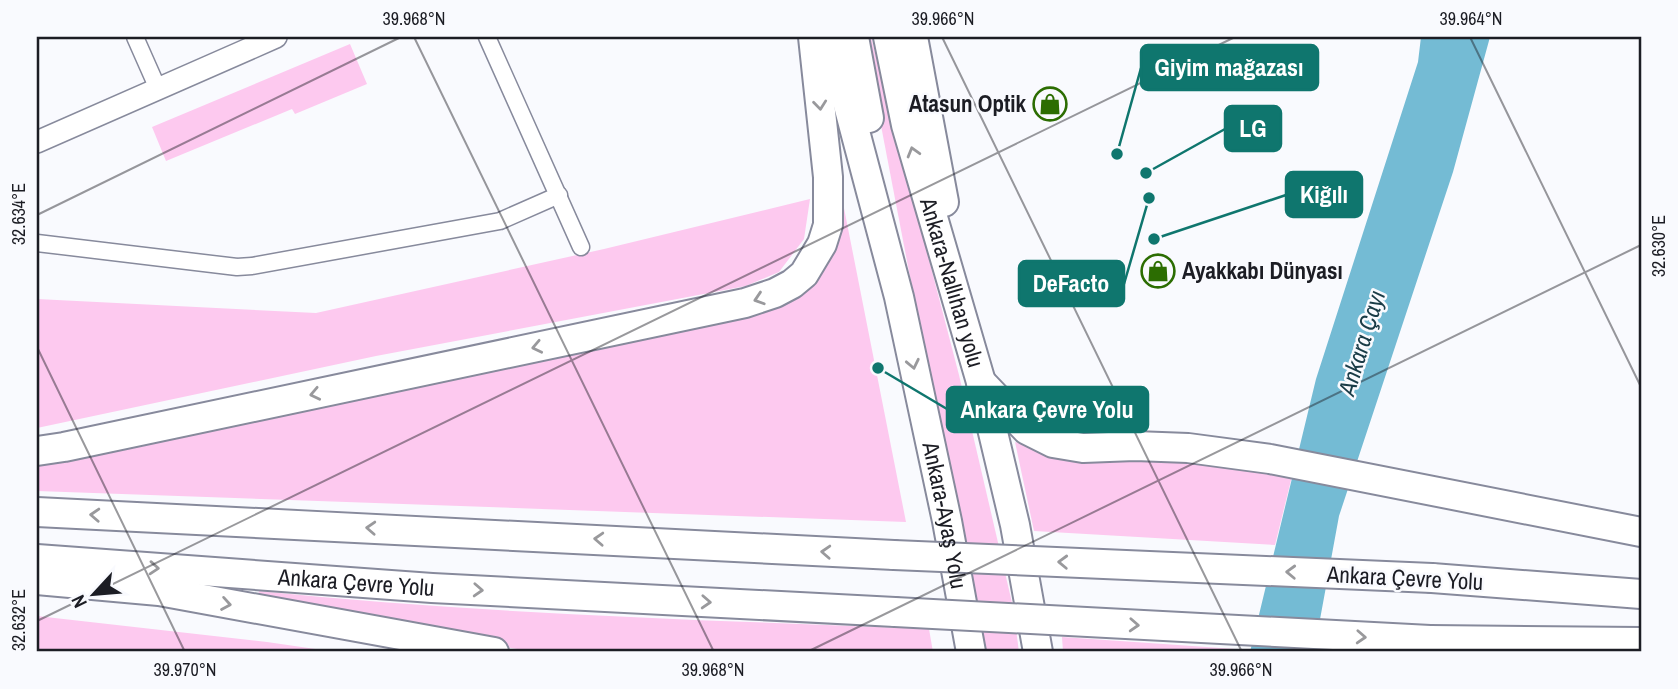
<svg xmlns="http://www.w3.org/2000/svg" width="1678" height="689" font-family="'Archivo Narrow',sans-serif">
<rect width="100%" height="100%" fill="#f9fafe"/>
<g fill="#fdc9ef">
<polygon points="864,37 871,37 959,375 1013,607 1019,652 982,652"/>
<polygon points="350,44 367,84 295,114 292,109 166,161 152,127"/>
<polygon points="810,199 804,239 779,272 746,286 376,356 37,428 37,299 316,313 604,249"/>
<polygon points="843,203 906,522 37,491 37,461 783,304 837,204"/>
<polygon points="1015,442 1055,455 1172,457 1293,472 1275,545 1034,531"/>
<path d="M 259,591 C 481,614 706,620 929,629 L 933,652 L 536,652 L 256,606 Z"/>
<polygon points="37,616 267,642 336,652 37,652"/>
<polygon points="1062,637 1250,650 1250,652 1063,652"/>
</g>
<polygon fill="#74bbd4" points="1421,37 1490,37 1453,172 1339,516 1314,652 1250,652 1316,379 1418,62"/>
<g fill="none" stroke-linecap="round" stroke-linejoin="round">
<defs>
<g id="street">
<polyline points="135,37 158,89"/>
<polyline points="487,37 581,247"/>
<polyline points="37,243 237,267 252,266 500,221 559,195"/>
</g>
<polyline id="secondary" points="37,142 276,37"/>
<g id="highway">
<path id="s1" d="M 830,37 L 899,297 L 947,521 L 971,652"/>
<polyline points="854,37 869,118"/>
<path id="s2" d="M 888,37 L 906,125 L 981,382 L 1015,525 L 1038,652"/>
<polyline points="913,37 944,202"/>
<polyline points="981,382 1027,430 1053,443 1083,448 1135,446 1188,448 1270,459 1641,532"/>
<polyline points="37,451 64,447 745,303 775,293 792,284 804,274 822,244 828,225 828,177 813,37"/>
<polyline points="37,512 894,555"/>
<path id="s3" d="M 37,559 L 432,588 L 895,612"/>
<polyline points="1432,578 1641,594"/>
<polyline points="37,580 159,591 494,652"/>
<polyline points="1430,640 1641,642"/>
</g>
</defs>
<use href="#street" stroke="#878a9c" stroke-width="19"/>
<use href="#secondary" stroke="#878a9c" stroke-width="24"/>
<use href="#highway" stroke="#878a9c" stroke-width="32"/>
<use href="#street" stroke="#fff" stroke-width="16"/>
<use href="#secondary" stroke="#fff" stroke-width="21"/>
<use href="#highway" stroke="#fff" stroke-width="28"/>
<defs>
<g id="highway-bridge">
<polyline points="894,555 1432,578"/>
<polyline points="895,612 1430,640"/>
</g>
</defs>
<use href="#highway-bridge" stroke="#878a9c" stroke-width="32" stroke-linecap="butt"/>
<use href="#highway-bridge" stroke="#fff" stroke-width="28"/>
</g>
<defs><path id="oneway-chevron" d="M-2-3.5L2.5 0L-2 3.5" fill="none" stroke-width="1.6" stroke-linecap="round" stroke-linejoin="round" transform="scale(1.75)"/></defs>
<g stroke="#99999c">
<use href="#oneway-chevron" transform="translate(820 105) rotate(84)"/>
<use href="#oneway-chevron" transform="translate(913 152) rotate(-106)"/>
<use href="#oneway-chevron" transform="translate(759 299) rotate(162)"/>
<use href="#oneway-chevron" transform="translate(537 347) rotate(168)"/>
<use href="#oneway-chevron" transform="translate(913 364) rotate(78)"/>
<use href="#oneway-chevron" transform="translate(315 394) rotate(168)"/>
<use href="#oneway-chevron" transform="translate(95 515) rotate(-177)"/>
<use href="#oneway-chevron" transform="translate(371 528) rotate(-177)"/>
<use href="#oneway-chevron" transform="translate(599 539) rotate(-177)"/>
<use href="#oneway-chevron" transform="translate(826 552) rotate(-177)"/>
<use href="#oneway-chevron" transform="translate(1063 562) rotate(-178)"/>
<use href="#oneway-chevron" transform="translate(154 568) rotate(4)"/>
<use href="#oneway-chevron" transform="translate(1291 572) rotate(-178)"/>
<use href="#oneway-chevron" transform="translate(478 590) rotate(3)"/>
<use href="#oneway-chevron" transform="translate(706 602) rotate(3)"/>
<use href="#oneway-chevron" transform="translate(226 604) rotate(10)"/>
<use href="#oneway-chevron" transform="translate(1134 625) rotate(3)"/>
<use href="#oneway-chevron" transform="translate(1361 637) rotate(3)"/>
</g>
<path fill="none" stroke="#1c1d24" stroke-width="2" stroke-opacity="0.45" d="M 414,37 L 714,652M 942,37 L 1242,652M 1470,37 L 1641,387M 37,215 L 401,37M 37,347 L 185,652M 37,621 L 1235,37M 807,652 L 1641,245M 1640,652 L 1641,652"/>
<defs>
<symbol id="shop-ring" viewBox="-11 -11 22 22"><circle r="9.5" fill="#f9fafe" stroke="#2c6d02" stroke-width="1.5"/><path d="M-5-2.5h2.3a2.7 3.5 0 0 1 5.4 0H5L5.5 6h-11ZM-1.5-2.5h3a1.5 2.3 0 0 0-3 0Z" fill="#2c6d02"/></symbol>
</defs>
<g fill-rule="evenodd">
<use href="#shop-ring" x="1031" y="85" width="38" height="38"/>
<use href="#shop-ring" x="1139" y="252" width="38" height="38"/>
</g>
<g text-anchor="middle" stroke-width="5" stroke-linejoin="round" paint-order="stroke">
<g font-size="23" font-weight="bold" fill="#1c1d24" stroke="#f9fafe" text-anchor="end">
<text x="1026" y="112">Atasun Optik</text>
<text x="1182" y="279" text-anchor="start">Ayakkabı Dünyası</text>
</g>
<g font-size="23" fill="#1c1d24" stroke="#f9fafe">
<text dy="8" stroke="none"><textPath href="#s2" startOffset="254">Ankara-Nallıhan yolu</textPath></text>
<text dy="8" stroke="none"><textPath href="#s1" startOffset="492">Ankara-Ayaş Yolu</textPath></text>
<text transform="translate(1405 578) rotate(3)" y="8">Ankara Çevre Yolu</text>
<text dy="8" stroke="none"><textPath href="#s3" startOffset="320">Ankara Çevre Yolu</textPath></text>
</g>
<g font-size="24" font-style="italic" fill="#1a3c47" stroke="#f9fafe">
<text transform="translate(1362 343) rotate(-73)" y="8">Ankara Çayı</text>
</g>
</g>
<path fill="none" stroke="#0f766e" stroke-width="2.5" d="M1117 154L1141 68M1146 173L1225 129M1154 239L1286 195M1149 198L1124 284M878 368L947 409"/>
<g fill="#0f766e" stroke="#f9fafe" stroke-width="2.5">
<circle cx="1117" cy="154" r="7"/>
<circle cx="1146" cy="173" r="7"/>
<circle cx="1154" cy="239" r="7"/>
<circle cx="1149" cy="198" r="7"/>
<circle cx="878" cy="368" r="7"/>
</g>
<g fill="#0f766e" stroke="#0f766e" stroke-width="2.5">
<rect x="1141" y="45" width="177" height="45" rx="7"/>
<rect x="1225" y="106" width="56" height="45" rx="7"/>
<rect x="1286" y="172" width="76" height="45" rx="7"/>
<rect x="1019" y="261" width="105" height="45" rx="7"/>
<rect x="947" y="387" width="201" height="45" rx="7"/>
</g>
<g font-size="24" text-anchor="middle" font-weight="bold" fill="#fff">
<text x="1229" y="76">Giyim mağazası</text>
<text x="1253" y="137">LG</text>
<text x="1324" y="203">Kiğılı</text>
<text x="1071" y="292">DeFacto</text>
<text x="1047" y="418">Ankara Çevre Yolu</text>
</g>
<rect width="1678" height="689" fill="none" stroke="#f9fafe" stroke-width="77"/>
<g transform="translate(94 594) rotate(244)" stroke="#f9fafe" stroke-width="5" paint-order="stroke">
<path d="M0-5L12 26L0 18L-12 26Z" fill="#1c1d24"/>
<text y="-10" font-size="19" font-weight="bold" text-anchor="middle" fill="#1c1d24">N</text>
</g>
<rect x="38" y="38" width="1602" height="612" fill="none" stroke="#1c1d24" stroke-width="2.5"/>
<g font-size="18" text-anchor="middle" fill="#1c1d24">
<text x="414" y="25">39.968°N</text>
<text x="943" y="25">39.966°N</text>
<text x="1471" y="25">39.964°N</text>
<text transform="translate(19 214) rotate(-90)" y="6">32.634°E</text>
<text transform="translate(1659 246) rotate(-90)" y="6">32.630°E</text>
<text transform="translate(19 620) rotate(-90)" y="6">32.632°E</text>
<text x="185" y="676">39.970°N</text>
<text x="713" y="676">39.968°N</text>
<text x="1241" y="676">39.966°N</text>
</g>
</svg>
